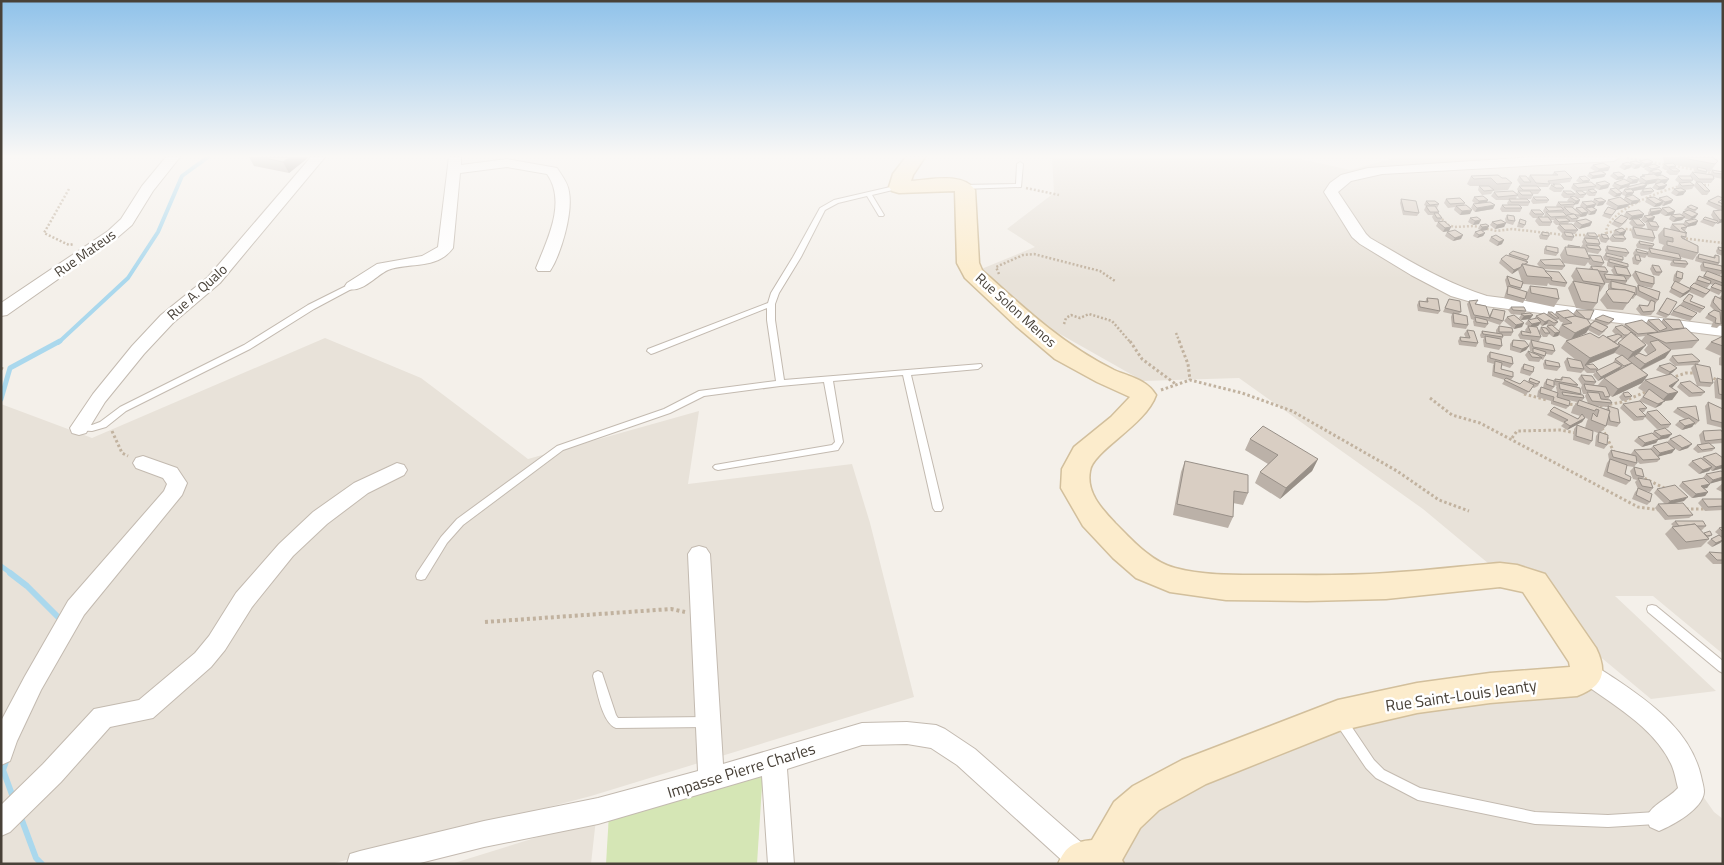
<svg xmlns="http://www.w3.org/2000/svg" width="1724" height="865" font-family="'Titillium Web',sans-serif">
<rect width="100%" height="100%" fill="#f4f0ea"/>
<g fill="#e8e2d9">
<polygon points="1052,157 1292,157 1350,170 1398,157 1617,159 1618,157 1723,157 1723,654 1653,596 1615,596 1716,691 1651,699 1423,509 1239,378 1143,381 1051,329 979,270 1035,247 1007,229 1054,193"/>
<polygon points="325,338 421,378 528,459 699,411 688,484 852,464 870,523 914,697 591,796 331,864 1,864 1,404 92,438"/>
<polygon points="1558,685 1607,692 1653,725 1714,812 1723,819 1723,864 1089,864 1142,814 1292,744 1362,719"/>
<polygon points="596,819 591,864 451,864"/>
</g>
<polygon fill="#d5e6b5" points="763,770 757,864 606,864 609,814"/>
<g fill="none" stroke-linecap="round" stroke-linejoin="round">
<polyline stroke="#aad8ed" stroke-width="4" points="58,343 128,278 158,232 182,176 208,157"/>
<g stroke="#aad8ed" stroke-width="5">
<polyline points="1,399 10,368 60,341"/>
<polyline points="1,566 12,574"/>
</g>
<g stroke="#aad8ed" stroke-width="6">
<polyline points="10,573 27,586 62,621"/>
<polyline points="8,756 3,770 14,800"/>
<polyline points="20,815 36,858 42,864"/>
</g>
<defs>
<g id="lane">
<polygon points="1020,162 1023,164 1021,187 962,189 959,187 962,185 1016,184 1017,164"/>
<polygon points="899,185 901,186 901,188 872,195 884,215 883,216 879,216 867,196 838,203 825,210 801,257 779,293 775,304 775,320 784,380 981,364 982,366 978,369 911,375 943,508 941,511 935,511 933,508 903,375 833,381 843,442 838,450 718,470 715,469 713,467 715,465 832,445 835,442 824,382 780,386 704,396 670,413 563,450 463,525 447,543 425,579 421,580 417,579 416,576 417,573 441,537 457,519 557,446 664,409 699,391 776,381 767,320 767,308 654,353 651,354 647,351 648,349 768,303 771,293 793,257 820,208 834,200"/>
<polygon points="350,284 353,284 357,286 314,309 250,349 126,411 106,427 92,431 76,430 75,428 79,425 92,425 100,422 120,407 244,345 308,305"/>
<polygon points="1652,605 1656,606 1723,661 1723,673 1719,671 1648,612 1647,609 1648,606"/>
<path d="M 598,671 L 602,673 L 616,715 L 618,718 L 707,717 L 711,718 L 713,722 L 711,726 L 707,727 L 616,728 C 602,723 597,690 593,676 L 594,673 Z"/>
<polygon points="1341,716 1345,717 1374,760 1384,770 1420,788 1535,812 1608,815 1656,812 1660,814 1662,818 1660,822 1656,824 1608,827 1535,824 1418,800 1376,778 1366,768 1337,725 1335,721 1337,717"/>
</g>
<g id="street">
<polygon points="166,157 180,157 153,191 132,225 118,237 7,315 1,316 1,303 108,231 121,219 142,186"/>
<polygon points="311,157 325,157 220,283 173,323 144,354 105,402 86,433 79,435 72,433 70,428 93,394 132,346 161,315 208,277"/>
<path d="M 449,157 L 461,157 L 461,165 L 507,159 L 557,168 C 562,176 568,183 569,192 C 573,213 561,254 550,271 L 538,271 L 536,268 C 547,240 567,202 547,174 L 507,167 L 460,173 L 453,248 C 437,270 410,262 388,270 C 375,276 363,293 347,289 L 345,286 L 347,283 L 377,264 L 422,256 L 438,247 Z"/>
<path d="M 1533,157 L 1620,157 L 1614,161 L 1382,174 L 1351,181 L 1338,192 L 1366,234 L 1370,238 C 1408,260 1445,283 1487,296 L 1723,326 L 1723,336 L 1485,306 L 1451,296 L 1411,275 L 1360,244 L 1352,237 L 1324,192 L 1330,183 L 1341,175 L 1368,168 Z"/>
<polygon points="143,456 177,468 187,483 182,495 84,615 41,690 17,741 10,761 1,765 1,721 25,676 68,601 164,491 167,484 163,478 136,468 133,463 136,458"/>
<polygon points="397,463 404,465 407,470 404,475 368,493 327,524 293,556 252,607 225,650 211,667 153,718 110,727 61,782 10,832 1,836 1,805 43,764 94,709 139,700 195,653 209,636 236,593 279,544 313,512 354,483"/>
<polygon points="699,546 706,548 710,554 723,764 862,723 907,722 936,725 945,729 975,749 1091,851 1095,860 1094,864 1066,864 957,765 931,748 907,744 862,745 787,769 794,864 768,864 762,776 598,824 484,847 416,864 347,864 350,854 360,851 484,821 598,798 698,771 688,554 692,548"/>
<path d="M 1587,663 C 1599,667 1609,675 1620,682 C 1655,706 1691,733 1701,776 C 1702,781 1704,787 1704,792 C 1703,809 1673,825 1659,831 L 1650,827 L 1646,818 C 1652,804 1667,800 1678,788 C 1676,781 1675,773 1672,766 C 1655,727 1611,704 1579,680 L 1575,673 L 1579,666 Z"/>
</g>
<path id="secondary" d="M 906,157 L 925,157 L 913,175 L 911,181 C 930,180 963,172 975,190 L 979,263 L 982,270 C 1024,308 1062,344 1114,370 C 1130,377 1146,379 1156,395 C 1146,425 1092,451 1090,471 C 1086,492 1101,508 1115,523 C 1131,539 1151,562 1175,568 C 1205,576 1238,575 1269,575 C 1308,575 1348,576 1387,573 C 1424,571 1462,566 1500,563 L 1517,565 L 1545,574 L 1596,648 C 1608,673 1603,686 1577,696 L 1490,703 L 1417,713 L 1339,731 L 1206,784 L 1159,810 L 1140,828 L 1122,860 L 1124,864 L 1058,864 C 1066,846 1073,842 1092,840 L 1114,802 L 1133,786 L 1182,760 L 1338,700 L 1417,683 L 1490,673 L 1570,667 L 1569,662 L 1523,592 L 1500,587 L 1386,599 L 1307,601 L 1226,600 L 1170,592 L 1136,578 L 1113,558 L 1083,526 L 1061,488 L 1062,469 L 1074,447 L 1111,417 L 1130,397 L 1097,382 L 1055,359 L 1016,326 L 965,278 L 957,263 L 955,191 L 899,193 L 892,191 L 889,187 L 893,174 Z"/>
</defs>
<use href="#lane" stroke="#c3bab0" stroke-width="2"/>
<use href="#street" stroke="#c3bab0" stroke-width="2"/>
<use href="#secondary" stroke="#d2bf9c" stroke-width="3"/>
<g stroke="#c1b29f" stroke-width="2.5" stroke-dasharray="2 2" stroke-linecap="butt">
<polyline points="1627,158 1668,165"/>
<polyline points="1674,166 1697,170"/>
<polyline points="1704,172 1723,175"/>
<polyline points="1700,185 1709,185"/>
<polyline points="1026,188 1059,195"/>
<polyline points="69,189 44,233 69,245 74,244"/>
<polyline points="1439,216 1448,225 1454,227 1474,226 1497,231 1512,229 1565,235"/>
<polyline points="1606,233 1625,229 1635,230"/>
<polyline points="1571,235 1587,235"/>
<path d="M 1594,235 L 1602,236 L 1606,233 C 1606,211 1662,190 1681,186"/>
<polyline points="1682,238 1723,243"/>
<polyline points="999,274 996,267 1023,255 1034,254 1100,271 1115,281"/>
<polyline points="1064,324 1066,318 1071,315 1080,318 1089,314 1112,321 1131,343"/>
<polyline points="1176,333 1180,343"/>
</g>
<g stroke="#c1b29f" stroke-width="3" stroke-dasharray="2.5 2.5" stroke-linecap="butt">
<polyline points="1130,341 1142,359 1177,385"/>
<polyline points="1179,341 1188,364 1190,380"/>
<polyline points="1,368 3,369"/>
<polyline points="1709,376 1723,383"/>
<polyline points="1671,378 1686,373 1696,373"/>
<polyline points="1161,390 1190,380 1242,393 1292,411 1397,471 1439,500 1469,511"/>
<polyline points="1524,394 1547,400"/>
<polyline points="1430,398 1452,415 1480,423 1638,507 1660,510"/>
<polyline points="1565,404 1579,405"/>
<polyline points="1595,407 1622,402 1648,391"/>
<polyline points="1602,428 1615,454"/>
<polyline points="112,431 122,453 128,456"/>
<polyline points="1512,438 1517,431 1560,430 1576,433"/>
<polyline points="1640,476 1666,489"/>
<polyline points="1686,509 1707,509"/>
</g>
<polyline stroke="#c1b29f" stroke-width="4" stroke-dasharray="3 3" stroke-linecap="butt" points="485,622 671,609 685,612"/>
<use href="#lane" fill="#fff" fill-rule="evenodd"/>
<use href="#street" fill="#fff" fill-rule="evenodd"/>
<use href="#secondary" fill="#fceccc" fill-rule="evenodd"/>
</g>
<g fill="#bbb1a8" fill-rule="evenodd">
<polygon points="249,157 309,157 289,173 254,166"/>
<path d="M 1663,157 L 1714,157 L 1714,158 L 1718,161 L 1710,172 L 1707,171 L 1707,172 L 1706,174 L 1710,175 L 1710,174 L 1712,170 L 1723,172 L 1723,179 L 1713,177 L 1714,179 L 1711,183 L 1701,183 L 1710,191 L 1707,195 L 1702,195 L 1694,186 L 1692,189 L 1684,190 L 1683,195 L 1676,196 L 1671,193 L 1674,189 L 1678,188 L 1677,187 L 1679,183 L 1675,180 L 1678,176 L 1689,176 L 1692,172 L 1695,172 L 1694,171 L 1696,169 L 1675,165 L 1676,166 L 1675,168 L 1680,171 L 1677,175 L 1670,175 L 1666,172 L 1667,170 L 1665,170 L 1662,168 L 1664,164 L 1666,164 L 1664,163 ZM 1692,178 L 1696,182 L 1694,185 L 1690,183 L 1693,180 Z"/>
<polygon points="1720,157 1723,157 1723,163 1722,162"/>
<path d="M 1640,161 L 1651,165 L 1658,169 L 1660,175 L 1669,179 L 1666,183 L 1664,183 L 1664,189 L 1657,190 L 1652,188 L 1655,184 L 1657,183 L 1655,183 L 1645,185 L 1647,185 L 1644,189 L 1634,191 L 1634,192 L 1632,195 L 1625,196 L 1621,194 L 1626,187 L 1618,190 L 1612,186 L 1614,183 L 1626,180 L 1628,177 L 1639,179 L 1642,175 L 1648,174 L 1649,172 L 1644,169 L 1646,167 L 1643,168 L 1640,166 L 1639,168 L 1634,169 L 1631,167 L 1630,168 L 1624,170 L 1619,167 L 1622,164 L 1629,163 L 1630,162 L 1639,163 ZM 1638,181 L 1642,184 L 1629,186 L 1630,184 L 1637,183 Z"/>
<polygon points="1593,165 1610,167 1608,171 1603,171 1606,174 1604,177 1591,179 1587,176 1589,173 1595,171 1590,168"/>
<polygon points="1554,172 1572,178 1570,182 1554,184 1564,188 1561,192 1554,192 1549,189 1551,185 1553,185 1553,184 1550,184 1548,187 1538,187 1541,190 1538,194 1532,194 1533,195 1531,199 1520,199 1517,196 1516,199 1530,202 1528,206 1520,206 1522,208 1520,212 1502,212 1500,209 1502,205 1508,205 1507,203 1509,200 1496,200 1491,196 1494,192 1517,194 1518,191 1517,189 1519,186 1521,186 1517,180 1519,176 1528,178 1530,175 1552,175"/>
<polygon points="1613,173 1623,179 1616,180 1610,176"/>
<polygon points="1471,176 1502,178 1512,183 1508,190 1493,191 1491,194 1482,195 1478,190 1479,186 1487,186 1470,186 1467,184"/>
<polygon points="1579,177 1590,180 1588,182 1595,185 1596,183 1608,188 1599,190 1595,188 1594,190 1597,192 1595,196 1589,196 1585,193 1587,191 1581,191 1586,194 1583,198 1578,198 1580,200 1578,204 1575,204 1573,208 1575,209 1576,208 1581,207 1580,206 1582,202 1593,201 1594,199 1603,205 1597,206 1596,205 1593,208 1595,214 1589,215 1587,214 1586,216 1580,217 1576,221 1592,222 1590,226 1579,229 1573,225 1575,222 1569,222 1568,224 1578,230 1575,234 1573,234 1574,237 1572,241 1564,240 1561,236 1563,234 1557,228 1559,225 1556,225 1553,222 1554,220 1551,220 1552,222 1550,226 1539,226 1535,221 1537,218 1533,218 1529,214 1531,210 1544,214 1542,217 1545,217 1544,216 1545,214 1543,211 1545,207 1557,207 1556,206 1558,202 1569,202 1567,201 1569,198 1564,198 1561,195 1563,191 1575,194 1573,196 1577,198 1574,195 1576,192 1571,188 1573,184 1580,183 1576,181"/>
<polygon points="1610,189 1622,193 1620,196 1614,197 1608,193"/>
<polygon points="1643,189 1654,191 1651,194 1641,196 1640,193"/>
<polygon points="1474,197 1488,200 1487,202 1493,209 1475,212 1471,208 1473,204 1476,204 1472,201"/>
<polygon points="1533,197 1549,200 1547,203 1533,204 1531,201"/>
<polygon points="1625,197 1638,203 1629,205 1627,207 1616,210 1610,219 1602,216 1608,207 1613,208 1606,204 1608,200 1623,200"/>
<polygon points="1647,198 1658,199 1659,198 1673,200 1671,203 1663,206 1661,205 1660,206 1654,207 1645,202"/>
<polygon points="1401,199 1419,213 1417,216 1403,215 1400,203"/>
<polygon points="1446,199 1465,203 1464,205 1470,214 1460,215 1454,210 1455,207 1448,208 1444,203"/>
<polygon points="1426,201 1439,204 1437,208 1439,212 1438,214 1442,218 1440,221 1451,227 1449,231 1443,232 1436,226 1438,222 1435,222 1432,217 1433,215 1428,215 1424,210 1426,206 1424,205"/>
<polygon points="1708,201 1721,202 1721,203 1723,204 1723,222 1717,224 1716,223 1713,227 1700,222 1703,219 1714,220 1711,215 1713,211 1718,210 1706,204"/>
<polygon points="1687,207 1698,208 1695,212 1698,214 1695,218 1689,220 1696,225 1687,227 1685,231 1687,233 1686,234 1686,237 1685,239 1698,253 1693,260 1680,257 1681,259 1679,261 1688,264 1685,268 1671,266 1670,264 1672,261 1648,257 1647,255 1645,258 1640,257 1641,261 1638,265 1633,264 1632,258 1634,256 1633,253 1636,249 1647,252 1649,250 1637,248 1636,245 1639,241 1653,246 1652,249 1662,251 1662,248 1664,245 1659,243 1658,235 1664,228 1672,230 1670,228 1672,224 1683,224 1685,221 1689,220 1684,218 1682,220 1673,222 1669,219 1671,215 1681,215 1683,212 1686,211 1684,210"/>
<polygon points="1662,208 1675,211 1673,215 1665,216 1660,213 1659,214 1652,215 1652,221 1659,227 1657,231 1653,231 1655,238 1653,242 1633,238 1631,231 1633,227 1629,223 1632,219 1645,225 1642,228 1648,230 1646,224 1647,222 1645,223 1641,220 1644,216 1648,216 1648,213 1650,209 1661,209"/>
<polygon points="1626,212 1642,218 1629,220 1628,218 1626,222 1619,228 1611,224 1614,221 1625,217 1624,215"/>
<polygon points="1507,215 1515,221 1513,225 1506,223 1505,219"/>
<polygon points="1470,218 1479,224 1473,225 1468,222"/>
<polygon points="1520,219 1525,225 1523,228 1517,227 1518,223"/>
<polygon points="1492,222 1506,223 1504,227 1495,229 1490,225"/>
<polygon points="1480,225 1487,230 1482,231 1485,233 1483,236 1477,238 1473,236 1475,232 1480,230 1478,229"/>
<polygon points="1615,230 1626,231 1624,235 1622,235 1626,239 1623,242 1612,242 1609,239 1612,235 1614,235 1613,234"/>
<polygon points="1447,232 1461,239 1453,241 1445,236"/>
<polygon points="1542,232 1549,236 1547,240 1540,239 1539,236"/>
<polygon points="1587,233 1598,237 1596,239 1600,244 1599,246 1601,250 1598,254 1587,252 1589,256 1589,255 1604,263 1601,267 1590,265 1588,262 1585,266 1563,263 1565,266 1562,270 1544,269 1567,283 1565,287 1550,285 1548,283 1547,286 1523,284 1520,290 1527,292 1530,286 1559,299 1554,307 1526,301 1526,297 1523,303 1504,298 1507,288 1505,280 1507,276 1522,282 1518,270 1512,274 1499,263 1501,259 1508,256 1509,254 1529,256 1526,262 1528,262 1527,264 1540,267 1537,264 1540,260 1562,261 1560,255 1565,247 1567,247 1568,245 1581,247 1583,244 1582,242 1584,238 1585,238 1584,237"/>
<polygon points="1601,234 1609,239 1606,243 1601,242 1599,238"/>
<polygon points="1491,237 1502,244 1497,246 1489,241"/>
<polygon points="1546,246 1558,253 1556,256 1544,254 1544,249"/>
<path d="M 1607,246 L 1629,253 L 1626,257 L 1609,254 L 1623,260 L 1622,262 L 1628,267 L 1627,268 L 1631,276 L 1628,280 L 1626,279 L 1627,281 L 1625,285 L 1636,288 L 1638,285 L 1632,275 L 1635,271 L 1654,284 L 1652,288 L 1638,285 L 1658,300 L 1655,304 L 1654,311 L 1651,315 L 1641,315 L 1636,309 L 1639,305 L 1647,306 L 1650,302 L 1636,295 L 1633,299 L 1631,298 L 1623,310 L 1607,309 L 1600,300 L 1608,290 L 1608,285 L 1609,283 L 1605,283 L 1605,284 L 1600,292 L 1599,291 L 1597,303 L 1592,310 L 1590,319 L 1588,321 L 1591,324 L 1595,319 L 1614,319 L 1611,323 L 1606,326 L 1605,331 L 1599,336 L 1588,330 L 1586,333 L 1578,337 L 1599,338 L 1607,337 L 1616,335 L 1612,331 L 1615,327 L 1624,326 L 1625,324 L 1646,323 L 1648,320 L 1661,322 L 1663,319 L 1684,328 L 1699,340 L 1692,348 L 1671,350 L 1665,358 L 1642,370 L 1648,375 L 1642,383 L 1612,397 L 1610,395 L 1610,396 L 1608,400 L 1612,403 L 1609,406 L 1620,423 L 1617,427 L 1607,425 L 1601,432 L 1607,445 L 1604,449 L 1595,446 L 1596,436 L 1598,433 L 1593,431 L 1592,441 L 1589,445 L 1573,440 L 1574,429 L 1577,425 L 1585,428 L 1587,421 L 1588,419 L 1584,417 L 1585,418 L 1582,422 L 1567,430 L 1561,426 L 1564,423 L 1547,415 L 1554,407 L 1578,419 L 1580,416 L 1571,413 L 1573,407 L 1577,402 L 1568,400 L 1569,406 L 1566,409 L 1551,404 L 1551,401 L 1537,397 L 1538,391 L 1541,387 L 1543,388 L 1544,383 L 1547,379 L 1554,381 L 1555,379 L 1560,379 L 1562,377 L 1578,385 L 1577,387 L 1581,394 L 1581,395 L 1584,398 L 1582,401 L 1588,403 L 1585,396 L 1586,394 L 1583,394 L 1581,388 L 1582,385 L 1578,379 L 1581,375 L 1596,382 L 1594,385 L 1598,385 L 1604,378 L 1598,381 L 1593,375 L 1596,371 L 1613,363 L 1615,359 L 1621,356 L 1615,353 L 1588,364 L 1598,369 L 1595,373 L 1587,373 L 1584,370 L 1581,373 L 1567,371 L 1564,362 L 1567,358 L 1576,360 L 1561,348 L 1566,341 L 1568,340 L 1559,335 L 1558,336 L 1553,337 L 1549,334 L 1547,337 L 1543,337 L 1539,332 L 1541,337 L 1539,341 L 1520,339 L 1518,335 L 1521,331 L 1526,332 L 1525,330 L 1528,326 L 1525,324 L 1528,320 L 1534,319 L 1536,316 L 1547,315 L 1548,312 L 1555,314 L 1556,312 L 1573,314 L 1576,310 L 1588,310 L 1576,308 L 1568,288 L 1573,281 L 1574,281 L 1571,276 L 1576,268 L 1589,269 L 1591,266 L 1608,272 L 1606,274 L 1614,275 L 1611,270 L 1613,268 L 1607,266 L 1607,263 L 1608,261 L 1604,260 L 1603,257 L 1606,253 L 1605,250 ZM 1558,319 L 1561,322 L 1563,322 L 1558,331 L 1553,326 L 1555,326 L 1558,322 L 1557,321 ZM 1540,324 L 1542,326 L 1547,324 L 1549,326 L 1547,326 L 1546,328 L 1541,327 L 1539,331 L 1535,327 L 1538,326 ZM 1645,336 L 1641,341 L 1637,337 ZM 1620,338 L 1623,339 L 1617,344 L 1616,343 ZM 1643,342 L 1648,345 L 1644,350 L 1648,355 L 1646,356 L 1639,353 L 1640,352 ZM 1554,385 L 1557,386 L 1556,387 L 1557,392 L 1551,391 L 1554,387 ZM 1596,406 L 1608,407 L 1606,409 Z"/>
<polygon points="1718,247 1723,248 1723,256 1717,254 1716,251"/>
<path d="M 1699,254 L 1713,257 L 1715,255 L 1719,263 L 1718,265 L 1723,268 L 1723,272 L 1720,275 L 1710,273 L 1723,277 L 1723,290 L 1719,295 L 1710,291 L 1703,298 L 1689,292 L 1680,298 L 1669,292 L 1675,282 L 1673,281 L 1674,275 L 1677,271 L 1682,279 L 1679,283 L 1689,288 L 1694,284 L 1699,276 L 1702,278 L 1706,272 L 1701,271 L 1700,266 L 1702,263 L 1695,261 L 1696,257 ZM 1710,284 L 1713,285 L 1709,290 L 1699,285 L 1707,288 Z"/>
<polygon points="1652,265 1662,272 1659,276 1653,275 1650,269"/>
<polygon points="1689,294 1690,301 1705,307 1700,313 1680,305"/>
<polygon points="1723,294 1723,328 1721,323 1721,324 1717,328 1711,327 1713,322 1705,318 1708,314 1714,310 1710,306 1712,300 1715,296 1719,298"/>
<polygon points="1427,298 1440,311 1438,314 1418,311 1417,305 1419,301 1425,302"/>
<polygon points="1667,298 1669,315 1666,318 1656,314"/>
<polygon points="1449,299 1461,312 1459,314 1468,325 1466,329 1452,327 1451,317 1452,314 1443,312"/>
<polygon points="1469,301 1476,304 1489,316 1493,309 1503,321 1500,325 1488,321 1488,320 1487,321 1488,324 1485,328 1474,326 1473,321 1474,320 1471,319 1467,304"/>
<polygon points="1511,307 1526,311 1524,314 1533,315 1530,319 1521,320 1519,318 1521,315 1511,314 1508,310"/>
<polygon points="1673,311 1697,313 1690,321 1670,315"/>
<polygon points="1507,317 1522,327 1514,329 1504,321"/>
<polygon points="1499,326 1513,332 1511,336 1503,336 1503,337 1501,341 1502,346 1499,350 1484,347 1483,340 1484,338 1481,338 1480,335 1482,331 1496,333 1496,330"/>
<polygon points="1467,330 1478,343 1476,347 1459,345 1458,341 1460,337 1466,338 1464,334"/>
<polygon points="1723,336 1723,366 1719,365 1719,358 1721,356 1705,349 1711,342"/>
<polygon points="1513,340 1529,346 1526,350 1520,353 1510,350 1510,344"/>
<polygon points="1531,340 1555,351 1552,355 1546,354 1543,360 1541,359 1539,362 1529,361 1525,355 1528,351 1531,352 1532,351 1530,351 1529,344"/>
<polygon points="1490,352 1513,364 1510,368 1501,365 1501,369 1513,377 1511,380 1520,384 1528,382 1530,378 1540,382 1538,386 1534,388 1532,387 1526,395 1502,384 1505,380 1492,376 1493,365 1494,364 1487,362 1487,356"/>
<polygon points="1672,356 1700,361 1697,365 1713,383 1710,387 1697,386 1691,368 1694,365 1675,366 1669,360"/>
<polygon points="1545,360 1560,367 1557,371 1544,369 1543,364"/>
<polygon points="1524,364 1533,372 1530,376 1520,373 1521,368"/>
<polygon points="1659,366 1677,368 1673,372 1669,375 1672,388 1678,392 1672,400 1664,401 1661,405 1655,408 1639,401 1646,393 1638,388 1645,380 1667,375 1656,370"/>
<polygon points="1717,378 1723,380 1723,400 1715,398 1714,382"/>
<polygon points="1680,383 1705,392 1701,396 1689,397 1677,387"/>
<polygon points="1623,393 1632,396 1628,400 1622,401 1619,397"/>
<polygon points="1708,402 1723,409 1723,428 1707,424 1705,406"/>
<polygon points="1623,404 1647,408 1644,412 1642,412 1645,415 1647,412 1671,424 1668,428 1657,429 1645,417 1643,420 1634,421 1620,408"/>
<polygon points="1677,408 1699,421 1695,425 1694,424 1692,427 1682,430 1675,425 1679,421 1685,419 1673,412"/>
<polygon points="1654,431 1668,438 1658,440 1656,443 1642,447 1634,441 1638,437 1652,434"/>
<polygon points="1703,431 1723,433 1723,443 1710,444 1715,448 1712,451 1698,453 1693,449 1697,445 1701,444 1699,435"/>
<polygon points="1250,439 1318,459 1312,471 1280,499 1255,483 1260,472 1268,464 1245,450"/>
<polygon points="1670,439 1688,448 1679,451 1671,446 1672,453 1658,456 1660,459 1657,462 1640,464 1637,461 1637,463 1634,467 1644,477 1642,479 1653,488 1650,492 1645,491 1650,502 1647,505 1632,499 1635,492 1638,489 1635,482 1637,480 1633,479 1630,471 1634,467 1627,466 1625,474 1630,481 1626,485 1603,476 1607,463 1609,460 1608,454 1611,450 1631,454 1634,450 1650,449 1653,446 1667,442"/>
<polygon points="1703,457 1723,458 1723,468 1712,471 1710,469 1709,471 1699,474 1688,465 1692,461 1701,458"/>
<polygon points="1185,461 1248,493 1243,505 1233,503 1233,517 1228,528 1173,515 1181,472"/>
<polygon points="1723,472 1723,480 1710,483 1707,488 1704,488 1708,492 1705,496 1692,498 1679,486 1682,482 1703,478 1706,474"/>
<polygon points="1723,483 1723,492 1722,492 1716,489"/>
<polygon points="1657,489 1684,501 1674,503 1693,515 1689,518 1665,520 1655,508 1658,504 1665,504 1654,493"/>
<polygon points="1702,499 1723,500 1723,510 1705,511 1698,503"/>
<polygon points="1675,521 1706,526 1702,530 1700,530 1704,534 1712,535 1708,538 1709,539 1701,547 1678,550 1665,534 1673,526 1671,524"/>
<polygon points="1723,527 1723,541 1720,543 1712,547 1707,543 1711,539 1719,535 1715,532 1719,528"/>
<polygon points="1709,552 1723,553 1723,564 1713,564 1705,556"/>
</g>
<g fill="#989088">
<polygon points="290,157 309,157 289,173 283,162"/>
<polygon points="1653,162 1650,166 1647,166 1646,167 1643,168 1645,164"/>
<polygon points="1642,164 1639,168 1634,169 1636,165"/>
<polygon points="1632,165 1630,168 1624,170 1626,166"/>
<polygon points="1610,167 1608,171 1597,172 1599,169"/>
<polygon points="1662,172 1660,176 1652,177 1655,173"/>
<polygon points="1606,174 1604,177 1591,179 1593,176"/>
<polygon points="1625,176 1623,179 1616,180 1618,177"/>
<polygon points="1639,179 1637,183 1630,184 1633,180"/>
<polygon points="1658,179 1655,183 1644,185 1646,181"/>
<polygon points="1669,179 1666,183 1658,184 1661,180"/>
<polygon points="1590,180 1588,183 1581,184 1583,181"/>
<polygon points="1631,183 1629,186 1618,190 1621,186"/>
<polygon points="1610,184 1608,188 1599,190 1601,186"/>
<polygon points="1647,185 1644,189 1627,192 1630,189"/>
<polygon points="1667,185 1664,189 1657,190 1659,187"/>
<polygon points="1686,191 1683,195 1676,196 1679,192"/>
<polygon points="1634,192 1632,195 1625,196 1627,193"/>
<polygon points="1622,193 1620,196 1614,197 1617,194"/>
<polygon points="1488,200 1486,204 1477,205 1479,201"/>
<polygon points="1580,200 1578,204 1573,205 1576,201"/>
<polygon points="1640,200 1638,203 1630,205 1632,201"/>
<polygon points="1673,200 1671,203 1663,206 1665,202"/>
<polygon points="1606,201 1603,205 1597,206 1599,202"/>
<polygon points="1663,202 1660,206 1654,207 1656,204"/>
<polygon points="1596,204 1594,208 1587,209 1586,208 1584,209 1587,206"/>
<polygon points="1630,204 1627,207 1616,210 1618,206"/>
<polygon points="1495,205 1493,209 1475,212 1477,208"/>
<polygon points="1472,210 1470,214 1460,215 1462,211"/>
<polygon points="1597,210 1595,214 1589,215 1591,212"/>
<polygon points="1662,210 1659,214 1648,216 1651,212"/>
<polygon points="1675,211 1673,215 1665,216 1668,213"/>
<polygon points="1588,212 1586,216 1580,217 1582,213"/>
<polygon points="1644,214 1642,218 1629,220 1632,216"/>
<polygon points="1698,214 1695,218 1689,220 1692,217"/>
<polygon points="1655,217 1653,221 1648,221 1647,222 1645,223 1648,219"/>
<polygon points="1685,217 1682,220 1673,222 1676,218"/>
<polygon points="1723,219 1723,222 1717,224 1720,220"/>
<polygon points="1481,220 1479,224 1473,225 1475,221"/>
<polygon points="1698,221 1696,225 1686,227 1689,224"/>
<polygon points="1592,222 1590,226 1579,229 1582,225"/>
<polygon points="1506,223 1504,227 1495,229 1497,225"/>
<polygon points="1489,226 1487,230 1480,231 1482,227"/>
<polygon points="1451,227 1449,231 1443,232 1445,228"/>
<polygon points="1626,231 1624,235 1617,237 1620,233"/>
<polygon points="1485,233 1483,236 1477,238 1479,235"/>
<polygon points="1463,235 1461,239 1453,241 1455,238"/>
<polygon points="1504,240 1502,244 1497,246 1499,242"/>
<polygon points="1521,267 1518,270 1512,274 1514,270"/>
<polygon points="1691,289 1688,293 1680,298 1683,294"/>
<polygon points="1533,315 1530,319 1521,320 1524,316"/>
<polygon points="1549,320 1547,324 1542,326 1545,322"/>
<polygon points="1541,322 1538,326 1529,328 1532,324"/>
<polygon points="1524,323 1522,327 1514,329 1516,325"/>
<polygon points="1591,325 1586,333 1570,341 1575,333"/>
<polygon points="1560,332 1558,336 1553,337 1555,333"/>
<polygon points="1646,345 1640,352 1627,360 1633,352"/>
<polygon points="1529,346 1526,350 1520,353 1522,349"/>
<polygon points="1620,346 1614,353 1586,365 1585,365 1584,366 1590,358"/>
<polygon points="1671,350 1665,358 1638,371 1645,364"/>
<polygon points="1622,366 1619,370 1598,381 1601,377"/>
<polygon points="1677,368 1673,372 1667,376 1670,372"/>
<polygon points="1648,375 1642,383 1612,397 1618,389"/>
<polygon points="1679,380 1672,388 1669,386"/>
<polygon points="1678,392 1672,400 1664,401 1661,405 1655,408 1668,394"/>
<polygon points="1585,418 1582,422 1567,430 1570,426"/>
<polygon points="1695,423 1692,427 1682,430 1685,426"/>
<polygon points="1672,434 1668,438 1658,440 1656,443 1642,447 1645,443 1658,440 1661,436"/>
<polygon points="1692,444 1688,448 1679,451 1682,448"/>
<polygon points="1675,449 1672,453 1657,457 1660,453"/>
<polygon points="1318,459 1312,471 1280,499 1286,488"/>
<polygon points="1723,465 1723,468 1712,471 1716,467"/>
<polygon points="1712,467 1709,471 1699,474 1703,470"/>
<polygon points="1723,477 1723,480 1709,484 1713,480"/>
<polygon points="1710,484 1707,488 1698,490 1701,486"/>
<polygon points="1708,492 1705,496 1692,498 1696,494"/>
<polygon points="1688,497 1684,501 1666,505 1670,501"/>
<polygon points="1723,540 1720,543 1712,547 1716,543"/>
</g>
<g fill="#d9cec3" stroke="#989088">
<polygon points="260,157 290,157 283,162"/>
<polygon points="1677,157 1712,157 1718,161 1715,164"/>
<polygon points="1648,159 1653,162 1645,164 1640,161"/>
<polygon points="1636,161 1642,164 1636,165 1630,162"/>
<polygon points="1628,162 1632,165 1626,166 1622,164"/>
<polygon points="1603,163 1610,167 1599,169 1593,165"/>
<polygon points="1673,163 1676,166 1668,167 1664,164"/>
<polygon points="1654,164 1660,167 1652,169 1647,166"/>
<polygon points="1697,167 1706,169 1707,172 1698,170"/>
<polygon points="1669,168 1676,168 1680,171 1673,171"/>
<polygon points="1658,169 1662,172 1655,173 1650,171"/>
<polygon points="1712,170 1723,172 1723,174 1714,173"/>
<polygon points="1565,171 1572,178 1548,181 1550,184 1536,183 1530,175 1558,175 1554,172"/>
<polygon points="1601,171 1606,174 1593,176 1589,173"/>
<polygon points="1619,172 1625,176 1618,177 1613,173"/>
<polygon points="1692,172 1713,175 1714,179 1699,179"/>
<polygon points="1654,174 1657,176 1662,175 1669,179 1661,180 1658,179 1646,181 1640,177 1645,176 1642,175"/>
<polygon points="1498,175 1502,178 1506,178 1512,183 1497,184 1491,178 1474,179 1471,176"/>
<polygon points="1519,176 1526,176 1531,182 1524,182"/>
<polygon points="1585,176 1590,180 1583,181 1579,177"/>
<polygon points="1634,176 1639,179 1633,180 1628,177"/>
<polygon points="1678,176 1691,176 1693,180 1682,180"/>
<polygon points="1624,179 1631,183 1621,186 1614,183"/>
<polygon points="1605,181 1610,184 1601,186 1596,183"/>
<polygon points="1591,182 1596,186 1578,188 1573,184"/>
<polygon points="1662,182 1667,185 1659,187 1655,184"/>
<polygon points="1690,182 1694,185 1682,186 1679,183"/>
<polygon points="1696,182 1701,182 1710,191 1705,191"/>
<polygon points="1643,183 1647,185 1630,189 1627,187"/>
<polygon points="1553,184 1560,184 1564,188 1556,188 1551,185 1555,185"/>
<polygon points="1479,186 1489,186 1494,190 1484,191"/>
<polygon points="1519,186 1537,186 1541,190 1523,190"/>
<polygon points="1616,188 1622,193 1617,194 1610,189"/>
<polygon points="1651,188 1654,191 1643,192 1643,189"/>
<polygon points="1681,188 1686,191 1679,192 1674,189"/>
<polygon points="1593,189 1597,192 1592,193 1588,190"/>
<polygon points="1631,189 1634,192 1627,193 1624,190"/>
<polygon points="1513,191 1518,195 1498,197 1494,192"/>
<polygon points="1518,191 1530,191 1533,195 1522,195"/>
<polygon points="1563,191 1571,191 1575,194 1567,194"/>
<polygon points="1576,191 1582,191 1586,194 1580,195"/>
<polygon points="1633,195 1640,200 1632,201 1625,197"/>
<polygon points="1483,196 1488,200 1479,201 1474,197"/>
<polygon points="1574,196 1580,200 1576,201 1570,197"/>
<polygon points="1667,196 1673,200 1665,202 1659,198"/>
<polygon points="1718,196 1723,198 1723,199 1718,202 1723,204 1723,207 1708,201"/>
<polygon points="1533,197 1546,197 1549,200 1536,200"/>
<polygon points="1620,197 1630,204 1618,206 1608,200"/>
<polygon points="1654,197 1663,202 1656,204 1647,198"/>
<polygon points="1460,198 1465,203 1450,204 1446,199"/>
<polygon points="1601,198 1606,201 1599,202 1594,199"/>
<polygon points="1401,199 1416,201 1419,213 1404,211"/>
<polygon points="1509,199 1527,199 1530,202 1511,202"/>
<polygon points="1426,201 1435,201 1439,204 1430,205"/>
<polygon points="1592,201 1596,204 1587,206 1582,202"/>
<polygon points="1490,202 1495,205 1477,208 1473,204"/>
<polygon points="1558,202 1573,202 1575,204 1561,205"/>
<polygon points="1466,205 1472,210 1462,211 1456,206"/>
<polygon points="1502,205 1519,205 1522,208 1505,208"/>
<polygon points="1691,205 1698,208 1694,210 1687,207"/>
<polygon points="1426,206 1435,206 1439,212 1430,212"/>
<polygon points="1545,207 1561,207 1564,210 1549,211"/>
<polygon points="1564,207 1572,207 1581,215 1577,215 1570,213"/>
<polygon points="1582,207 1588,212 1582,213 1576,208"/>
<polygon points="1592,207 1597,210 1591,212 1586,208"/>
<polygon points="1608,207 1616,210 1612,215 1604,213"/>
<polygon points="1669,207 1675,211 1668,213 1662,208"/>
<polygon points="1660,208 1662,210 1651,212 1650,209"/>
<polygon points="1531,210 1540,210 1544,214 1535,214"/>
<polygon points="1639,210 1644,214 1632,216 1626,212"/>
<polygon points="1689,210 1698,214 1692,217 1683,212"/>
<polygon points="1721,210 1723,211 1723,219 1720,220 1713,211"/>
<polygon points="1546,212 1563,212 1567,216 1551,217"/>
<polygon points="1434,213 1438,213 1442,218 1437,218"/>
<polygon points="1574,214 1578,218 1572,219 1567,215"/>
<polygon points="1680,214 1685,217 1676,218 1671,215"/>
<polygon points="1507,215 1514,216 1515,221 1508,220"/>
<polygon points="1621,215 1628,218 1622,224 1614,221"/>
<polygon points="1651,215 1655,217 1648,219 1644,216"/>
<polygon points="1477,217 1481,220 1475,221 1470,218"/>
<polygon points="1538,217 1548,217 1552,222 1542,222"/>
<polygon points="1705,217 1718,221 1716,223 1703,219"/>
<polygon points="1555,218 1566,218 1570,221 1559,222"/>
<polygon points="1520,219 1526,221 1525,225 1519,223"/>
<polygon points="1586,219 1592,222 1582,225 1576,221"/>
<polygon points="1632,219 1639,219 1645,225 1637,225"/>
<polygon points="1695,219 1698,221 1689,224 1685,221"/>
<polygon points="1501,220 1506,223 1497,225 1492,222"/>
<polygon points="1444,221 1451,227 1445,228 1438,222"/>
<polygon points="1648,221 1656,222 1659,227 1651,226"/>
<polygon points="1486,224 1489,226 1482,227 1480,225"/>
<polygon points="1559,224 1572,224 1578,230 1565,230"/>
<polygon points="1672,224 1683,224 1687,227 1681,228 1687,233 1681,232"/>
<polygon points="1633,227 1652,230 1655,238 1636,235"/>
<polygon points="1622,228 1626,231 1620,233 1615,230"/>
<polygon points="1664,228 1686,233 1686,237 1681,236 1682,238 1698,246 1698,253 1667,245 1667,241 1673,242 1673,238 1664,236"/>
<polygon points="1455,230 1463,235 1455,238 1447,232"/>
<polygon points="1481,230 1485,233 1479,235 1475,232"/>
<polygon points="1542,232 1549,233 1549,236 1542,235"/>
<polygon points="1564,232 1572,233 1574,237 1566,236"/>
<polygon points="1587,233 1595,233 1598,237 1589,236"/>
<polygon points="1601,234 1607,235 1609,239 1603,238"/>
<polygon points="1496,235 1504,240 1499,242 1491,237"/>
<polygon points="1612,235 1623,235 1626,239 1615,238"/>
<polygon points="1584,238 1598,239 1600,244 1587,243"/>
<polygon points="1639,241 1654,244 1653,246 1640,244"/>
<polygon points="1568,245 1580,247 1569,247"/>
<polygon points="1586,245 1599,246 1601,250 1588,248"/>
<polygon points="1546,246 1558,248 1558,253 1546,250"/>
<polygon points="1607,246 1626,249 1629,253 1608,250"/>
<polygon points="1565,247 1585,248 1590,259 1567,255"/>
<polygon points="1718,247 1723,248 1723,251 1719,250"/>
<polygon points="1649,248 1679,254 1681,259 1651,253"/>
<polygon points="1636,249 1647,252 1648,254 1637,252"/>
<polygon points="1513,251 1529,256 1527,260 1509,254"/>
<polygon points="1606,253 1623,257 1623,260 1606,256"/>
<polygon points="1699,254 1715,258 1715,255 1719,256 1719,263 1698,258"/>
<polygon points="1506,255 1528,262 1525,264 1522,264 1521,267 1514,270 1501,259"/>
<polygon points="1589,255 1601,256 1604,263 1593,261"/>
<polygon points="1635,255 1639,255 1641,261 1636,260"/>
<polygon points="1560,259 1565,266 1545,265 1540,260"/>
<polygon points="1609,259 1628,264 1628,267 1609,262"/>
<polygon points="1673,260 1686,261 1688,264 1674,263"/>
<polygon points="1703,262 1722,266 1723,271 1704,267"/>
<polygon points="1522,264 1543,268 1552,278 1527,276"/>
<polygon points="1652,265 1659,266 1662,272 1656,272"/>
<polygon points="1591,266 1605,267 1608,272 1599,271 1598,270 1593,270"/>
<polygon points="1614,266 1627,268 1631,276 1617,274"/>
<polygon points="1576,268 1598,270 1605,284 1583,281"/>
<polygon points="1545,271 1559,272 1567,283 1553,281 1551,280 1552,278"/>
<polygon points="1635,271 1654,277 1654,284 1640,281"/>
<polygon points="1677,271 1683,273 1682,279 1676,277"/>
<polygon points="1707,271 1723,277 1723,283 1704,276"/>
<polygon points="1604,274 1624,276 1627,281 1606,279"/>
<polygon points="1507,276 1523,282 1521,288 1510,285"/>
<polygon points="1699,276 1711,281 1710,284 1697,280"/>
<polygon points="1573,281 1600,286 1597,303 1581,301"/>
<polygon points="1611,281 1636,287 1636,295 1634,294 1635,293 1625,290 1615,289 1611,288"/>
<polygon points="1675,281 1691,289 1683,294 1671,288"/>
<polygon points="1694,283 1710,290 1706,294 1690,287"/>
<polygon points="1715,283 1723,286 1723,290 1722,291 1711,287"/>
<polygon points="1638,285 1660,292 1658,300 1639,291"/>
<polygon points="1508,286 1527,292 1525,299 1507,294"/>
<polygon points="1530,286 1557,289 1559,299 1531,293"/>
<polygon points="1609,289 1625,290 1635,293 1628,303 1613,302 1606,292"/>
<polygon points="1689,294 1693,296 1690,301 1705,307 1703,309 1683,301"/>
<polygon points="1715,296 1723,300 1723,311 1720,310 1713,302"/>
<polygon points="1427,298 1438,299 1440,311 1420,307 1419,301 1428,302"/>
<polygon points="1667,298 1677,302 1669,315 1659,311"/>
<polygon points="1449,299 1460,301 1461,312 1445,308"/>
<polygon points="1478,300 1475,304 1486,306 1490,318 1474,315 1469,301"/>
<polygon points="1651,300 1655,302 1654,311 1643,312 1639,305 1648,306"/>
<polygon points="1680,305 1697,313 1693,317 1673,311"/>
<polygon points="1511,307 1524,307 1526,311 1513,310"/>
<polygon points="1493,309 1505,311 1503,321 1490,317"/>
<polygon points="1568,310 1576,316 1564,318 1556,312"/>
<polygon points="1576,310 1594,310 1590,319 1586,319"/>
<polygon points="1714,310 1720,312 1721,324 1715,323 1716,318 1708,314"/>
<polygon points="1548,312 1552,312 1559,318 1556,318"/>
<polygon points="1453,313 1467,316 1468,325 1454,323"/>
<polygon points="1530,313 1533,315 1524,316 1521,314"/>
<polygon points="1544,313 1558,322 1554,323 1549,320 1545,322 1536,316"/>
<polygon points="1514,315 1524,323 1516,325 1507,317"/>
<polygon points="1603,315 1614,319 1609,323 1595,319"/>
<polygon points="1575,316 1587,319 1591,325 1575,333 1562,325 1572,323 1565,318"/>
<polygon points="1475,317 1487,320 1488,324 1476,322"/>
<polygon points="1537,318 1541,322 1532,324 1528,320"/>
<polygon points="1659,319 1667,328 1660,331 1648,320"/>
<polygon points="1663,319 1680,320 1684,328 1673,329"/>
<polygon points="1642,320 1658,332 1638,334 1625,324"/>
<polygon points="1595,321 1608,327 1602,332 1590,326 1591,324"/>
<polygon points="1552,325 1560,332 1555,333 1547,326"/>
<polygon points="1622,325 1636,335 1633,335 1631,332 1628,335 1624,335 1615,327"/>
<polygon points="1499,326 1512,328 1513,332 1499,332"/>
<polygon points="1528,326 1537,327 1541,337 1522,335 1521,331 1531,333"/>
<polygon points="1541,327 1546,328 1550,333 1545,333"/>
<polygon points="1686,328 1699,340 1666,343 1647,334"/>
<polygon points="1467,330 1474,331 1478,343 1461,341 1460,337 1470,338"/>
<polygon points="1482,331 1502,334 1503,337 1483,334"/>
<polygon points="1631,332 1646,345 1633,352 1618,343"/>
<polygon points="1590,333 1599,338 1603,335 1620,346 1590,358 1566,341"/>
<polygon points="1618,334 1622,336 1614,342 1607,337"/>
<polygon points="1485,336 1501,339 1502,346 1486,343"/>
<polygon points="1723,336 1723,346 1711,342"/>
<polygon points="1513,340 1525,341 1529,346 1522,349 1512,346"/>
<polygon points="1531,340 1553,345 1555,351 1533,347"/>
<polygon points="1658,340 1671,350 1645,364 1634,356 1639,353 1646,356 1656,350 1650,342"/>
<polygon points="1533,348 1546,352 1545,356 1533,352"/>
<polygon points="1528,351 1538,355 1542,358 1532,357"/>
<polygon points="1490,352 1512,357 1513,364 1490,358"/>
<polygon points="1692,354 1700,361 1678,363 1672,356"/>
<polygon points="1622,355 1632,363 1624,366 1615,359"/>
<polygon points="1567,358 1581,361 1584,369 1570,367"/>
<polygon points="1545,360 1559,363 1560,367 1546,365"/>
<polygon points="1495,361 1502,363 1501,369 1513,372 1513,377 1494,372"/>
<polygon points="1615,362 1622,366 1601,377 1596,371"/>
<polygon points="1632,363 1648,375 1618,389 1604,378"/>
<polygon points="1670,363 1677,368 1670,372 1659,366"/>
<polygon points="1524,364 1534,367 1533,372 1523,369"/>
<polygon points="1593,364 1598,369 1590,369 1585,365"/>
<polygon points="1695,364 1710,367 1713,383 1700,382"/>
<polygon points="1671,374 1679,380 1669,386 1678,392 1668,394 1645,380"/>
<polygon points="1581,375 1592,376 1596,382 1585,381"/>
<polygon points="1562,377 1570,378 1578,385 1555,381 1555,379 1562,380"/>
<polygon points="1506,378 1520,384 1524,380 1534,385 1529,392 1504,380"/>
<polygon points="1530,378 1540,382 1537,384 1529,381"/>
<polygon points="1717,378 1723,380 1723,395 1719,394"/>
<polygon points="1547,379 1554,381 1554,387 1546,384"/>
<polygon points="1690,381 1705,392 1692,393 1680,383"/>
<polygon points="1559,383 1580,388 1581,394 1560,389"/>
<polygon points="1584,384 1606,387 1610,396 1605,397 1603,392 1586,390"/>
<polygon points="1541,387 1558,393 1557,397 1570,401 1569,406 1553,401 1554,397 1540,393"/>
<polygon points="1649,389 1665,401 1658,404 1643,397"/>
<polygon points="1562,392 1583,395 1584,398 1563,395"/>
<polygon points="1587,392 1599,393 1601,399 1610,400 1612,403 1592,401"/>
<polygon points="1628,392 1632,396 1625,397 1623,393"/>
<polygon points="1579,400 1610,411 1606,426 1591,420 1593,413 1597,417 1599,410 1596,409 1595,411 1577,405"/>
<polygon points="1640,401 1647,408 1639,409 1646,416 1637,417 1623,404"/>
<polygon points="1708,402 1723,409 1723,423 1711,420"/>
<polygon points="1608,406 1618,409 1620,423 1610,421 1609,415 1610,411 1609,410"/>
<polygon points="1696,406 1699,421 1677,408"/>
<polygon points="1554,407 1578,419 1582,414 1585,418 1570,426 1564,422 1568,420 1550,411"/>
<polygon points="1657,410 1671,424 1661,425 1647,412"/>
<polygon points="1689,418 1695,423 1685,426 1679,421"/>
<polygon points="1577,425 1593,431 1592,441 1576,436"/>
<polygon points="1263,426 1318,459 1286,488 1260,472 1278,455 1250,439"/>
<polygon points="1665,428 1672,434 1661,436 1654,431"/>
<polygon points="1721,430 1723,433 1723,439 1705,441 1703,431"/>
<polygon points="1599,432 1608,435 1607,445 1598,442"/>
<polygon points="1652,433 1659,439 1645,443 1638,437"/>
<polygon points="1680,435 1692,444 1682,448 1670,439"/>
<polygon points="1667,442 1675,449 1660,453 1653,446"/>
<polygon points="1709,443 1715,448 1702,450 1697,445"/>
<polygon points="1651,449 1660,459 1643,460 1634,450"/>
<polygon points="1611,450 1636,456 1637,463 1613,457"/>
<polygon points="1716,453 1723,458 1723,465 1716,467 1703,457"/>
<polygon points="1701,458 1712,467 1703,470 1692,461"/>
<polygon points="1610,459 1627,465 1625,474 1631,477 1630,481 1607,472"/>
<polygon points="1185,461 1248,475 1248,493 1234,491 1233,517 1177,504"/>
<polygon points="1634,467 1642,469 1644,477 1636,475"/>
<polygon points="1721,471 1723,472 1723,477 1713,480 1706,474"/>
<polygon points="1638,478 1650,480 1653,488 1642,486"/>
<polygon points="1704,478 1710,484 1701,486 1708,492 1696,494 1682,482"/>
<polygon points="1675,485 1688,497 1670,501 1657,489"/>
<polygon points="1638,488 1652,494 1650,502 1636,495"/>
<polygon points="1702,499 1722,499 1723,500 1723,506 1708,507"/>
<polygon points="1683,503 1693,515 1668,516 1658,504"/>
<polygon points="1675,521 1703,521 1706,526 1697,526 1695,524 1679,526"/>
<polygon points="1695,524 1709,539 1686,542 1672,527"/>
<polygon points="1723,527 1723,532 1719,528"/>
<polygon points="1710,531 1712,535 1707,536 1704,533"/>
<polygon points="1719,535 1723,538 1723,540 1716,543 1711,539"/>
<polygon points="1709,552 1723,553 1723,560 1717,560"/>
</g>
<linearGradient id="sky" x2="0" y2="1"><stop stop-color="#8fc2ea"/><stop offset="0.56" stop-color="#faf8f6"/><stop offset="1" stop-color="#faf8f6" stop-opacity="0"/></linearGradient>
<rect width="1724" height="279" fill="url(#sky)"/>
<g text-anchor="middle" stroke-width="5" stroke-linejoin="round" paint-order="stroke">
<g font-size="14" fill="#484138" stroke="#fff">
<text transform="translate(85 253) rotate(-35)" y="5">Rue Mateus</text>
<text transform="translate(197 292) rotate(-42)" y="5">Rue A. Qualo</text>
<text transform="translate(1016 310) rotate(42)" y="5">Rue Solon Menos</text>
</g>
<g font-size="16" fill="#484138" stroke="#fff">
<text transform="translate(1461 695) rotate(-8)" y="6">Rue Saint-Louis Jeanty</text>
<text transform="translate(741 770) rotate(-17)" y="6">Impasse Pierre Charles</text>
</g>
</g>
<rect width="1724" height="865" fill="none" stroke="#484138" stroke-width="5"/>
</svg>
